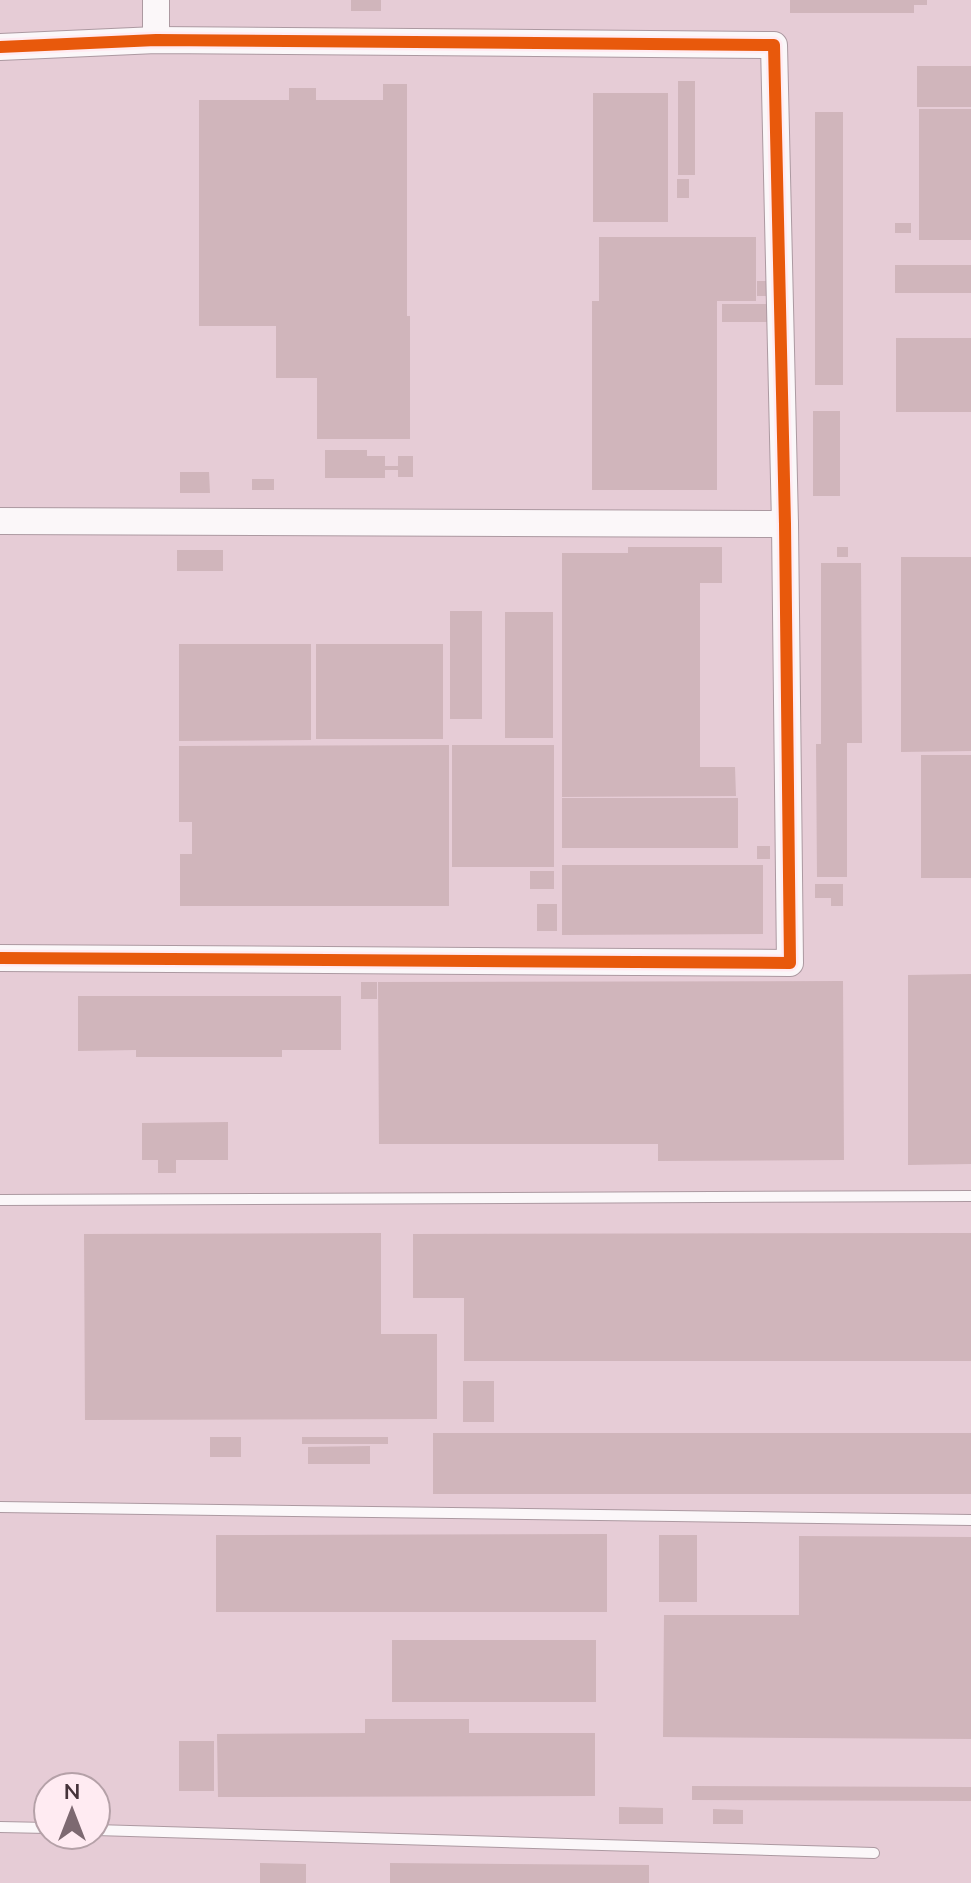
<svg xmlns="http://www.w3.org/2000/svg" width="971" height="1883" font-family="Mulish,sans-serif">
<rect width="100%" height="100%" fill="#e6ccd6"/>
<g fill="#d0b5bb">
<rect x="351" y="0" width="30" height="11"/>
<polygon points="790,0 927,0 927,5 914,5 914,13 790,13"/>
<rect x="917" y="66" width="54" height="41"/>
<rect x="678" y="81" width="17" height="94"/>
<polygon points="383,84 407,84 407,316 410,316 410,439 317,439 317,378 276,378 276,326 199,326 199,100 289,100 289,88 316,88 316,100 383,100"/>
<rect x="593" y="93" width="75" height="129"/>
<rect x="919" y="109" width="52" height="131"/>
<rect x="815" y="112" width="28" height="273"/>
<rect x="677" y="179" width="12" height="19"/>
<rect x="895" y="223" width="16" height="10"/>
<polygon points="599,237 756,237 756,301 717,301 717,490 592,490 592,301 599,301"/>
<rect x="895" y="265" width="76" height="28"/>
<rect x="757" y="281" width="11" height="15"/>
<rect x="722" y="304" width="45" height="18"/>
<rect x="896" y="338" width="75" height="74"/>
<rect x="813" y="411" width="27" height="85"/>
<polygon points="325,450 367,450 367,456 385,456 385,466 398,466 398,456 413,456 413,477 398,477 398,470 385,470 385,478 325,478"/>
<polygon points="180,472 209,472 210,493 180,493"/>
<rect x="252" y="479" width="22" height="11"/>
<polygon points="628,547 722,547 722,583 700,583 700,767 735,767 736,796 562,797 562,553 628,553"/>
<rect x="837" y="547" width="11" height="10"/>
<rect x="177" y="550" width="46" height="21"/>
<polygon points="901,557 971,557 971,751 901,752"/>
<polygon points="821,563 861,563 862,743 847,743 847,877 817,877 816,744 821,744"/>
<rect x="450" y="611" width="32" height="108"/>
<rect x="505" y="612" width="48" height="126"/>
<polygon points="179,644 311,644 311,740 179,741"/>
<rect x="316" y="644" width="127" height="95"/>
<polygon points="449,745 449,906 180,906 180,854 192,854 192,822 179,822 179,746"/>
<rect x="452" y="745" width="102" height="122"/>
<rect x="921" y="755" width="50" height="123"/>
<rect x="562" y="798" width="176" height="50"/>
<rect x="757" y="846" width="13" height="13"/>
<polygon points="562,865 763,865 763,934 562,935"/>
<rect x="530" y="871" width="24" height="18"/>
<polygon points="815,884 843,884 843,906 831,906 831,898 815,898"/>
<rect x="537" y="904" width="20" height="27"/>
<polygon points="971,974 971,1164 908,1165 908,975"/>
<polygon points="843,981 844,1160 658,1161 658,1144 379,1144 378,982"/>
<rect x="361" y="982" width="16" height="17"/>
<polygon points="78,996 341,996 341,1050 282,1050 282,1057 136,1057 136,1050 78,1051"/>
<polygon points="228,1122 228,1160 176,1160 176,1173 158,1173 158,1160 142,1160 142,1123"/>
<polygon points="381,1233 381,1334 437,1334 437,1419 85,1420 84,1234"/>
<polygon points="971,1233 971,1361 464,1361 464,1298 413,1298 413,1234"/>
<rect x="463" y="1381" width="31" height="41"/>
<rect x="433" y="1433" width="538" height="61"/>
<rect x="210" y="1437" width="31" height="20"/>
<rect x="302" y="1437" width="86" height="7"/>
<polygon points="370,1446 370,1464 308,1464 308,1447"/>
<polygon points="607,1534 607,1612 216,1612 216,1535"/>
<rect x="659" y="1535" width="38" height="67"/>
<polygon points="799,1536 971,1537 971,1739 663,1737 664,1615 799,1615"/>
<rect x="392" y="1640" width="204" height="62"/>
<polygon points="365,1719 469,1719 469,1733 595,1733 595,1796 218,1797 217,1734 365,1733"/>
<rect x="179" y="1741" width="35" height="50"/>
<polygon points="692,1786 971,1787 971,1801 692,1800"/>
<polygon points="619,1807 663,1808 663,1824 619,1824"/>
<polygon points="713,1809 743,1810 743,1824 713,1824"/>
<polygon points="260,1863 306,1864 306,1883 260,1883"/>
<polygon points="390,1863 649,1865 649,1883 390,1883"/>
</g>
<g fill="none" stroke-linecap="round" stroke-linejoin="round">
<defs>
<g id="service">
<polyline points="0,1200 971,1196"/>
<polyline points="0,1507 971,1520"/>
<polyline points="0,1827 48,1828"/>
<polyline points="96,1830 874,1853"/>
</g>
<g id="tertiary">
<polyline points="156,0 156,40"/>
<polyline points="0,47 156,40 774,45 785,524 790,963 0,958"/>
<polyline points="0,521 785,524"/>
</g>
</defs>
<use href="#service" stroke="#ac99a1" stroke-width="12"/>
<use href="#tertiary" stroke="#ac99a1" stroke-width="28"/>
<use href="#service" stroke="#fbf7f9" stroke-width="10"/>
<use href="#tertiary" stroke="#fbf7f9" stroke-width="26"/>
<defs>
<polyline id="cycleway" points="0,47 156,40 774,45 785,524 790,963 0,958"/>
</defs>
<use href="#cycleway" stroke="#ffebf2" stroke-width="17"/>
<use href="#cycleway" stroke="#e8590c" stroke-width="12"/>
</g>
<g transform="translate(72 1811)"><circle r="38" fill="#ffebf2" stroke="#b5a1a8" stroke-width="2"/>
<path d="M0-6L14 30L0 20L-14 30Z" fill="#7d6971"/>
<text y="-12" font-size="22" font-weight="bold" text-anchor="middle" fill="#45333a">N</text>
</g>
</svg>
